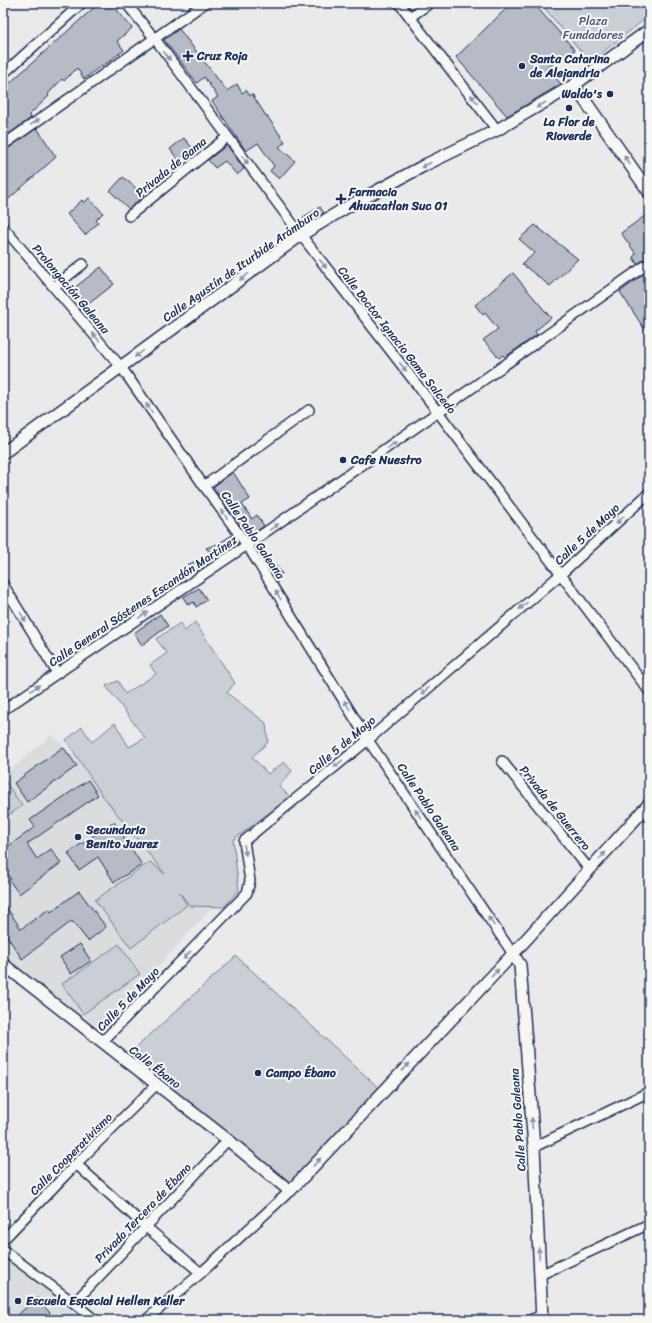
<svg xmlns="http://www.w3.org/2000/svg" width="652" height="1323" font-family="Sriracha,sans-serif">
<rect width="100%" height="100%" fill="#e9eae9"/>
<filter id="ink" filterUnits="userSpaceOnUse"><feTurbulence type="fractalNoise" baseFrequency=".025" numOctaves="2"/><feDisplacementMap in="SourceGraphic" scale="8" xChannelSelector="R" yChannelSelector="G"/><feConvolveMatrix kernelMatrix="1 2 1 2 8 2 1 2 1" color-interpolation-filters="sRGB"/></filter>
<g filter="url(#ink)">
<g fill="#dadcde">
<polygon points="52,734 217,902 98,1032 3,955 3,762 9,771"/>
<polygon points="3,1248 94,1320 3,1320"/>
</g>
<g fill="#caced5" stroke="#727e9a">
<polygon points="540,3 649,3 649,16 590,62"/>
<polygon points="195,622 235,683 227,693 266,723 268,742 252,757 268,774 284,762 292,771 279,786 290,797 233,840 239,890 224,907 190,906 179,892 187,905 131,948 95,900 150,862 165,874 102,795 66,740 82,727 92,742 115,723 129,747 145,738 106,686 118,681 125,694 156,674 150,665 167,653 156,639 180,623 185,631"/>
<polygon points="3,778 22,806 3,819"/>
<polygon points="119,944 140,974 83,1014 62,984"/>
<polygon points="236,956 383,1092 295,1186 129,1054"/>
</g>
<g fill="#b6bbc6" stroke="#1b2f5e">
<polygon points="99,3 120,3 121,7 117,10 132,28 117,41 124,50 103,66 102,65 84,79 77,68 64,81 62,79 48,94 49,96 29,115 31,118 3,138 3,89"/>
<polygon points="512,3 533,3 575,50 547,68 561,84 507,116 456,57"/>
<polygon points="179,29 227,91 237,84 242,93 246,90 250,96 252,94 266,116 267,116 285,142 279,147 295,161 279,179 270,171 274,166 258,143 246,151 212,101 218,97 204,77 197,83 164,40"/>
<polygon points="37,128 56,157 3,204 3,151 6,150"/>
<polygon points="184,138 194,150 179,161 170,149"/>
<polygon points="227,145 244,169 237,175 225,161 215,168 208,160"/>
<polygon points="123,177 144,195 129,209 110,191"/>
<polygon points="89,198 103,213 96,220 98,223 85,235 67,214 82,200 84,203"/>
<polygon points="320,207 324,213 307,223 303,217"/>
<polygon points="649,213 649,257 637,264 633,257 636,254 621,233"/>
<polygon points="535,225 578,259 550,286 522,264 535,253 519,239"/>
<polygon points="101,267 114,284 86,306 73,289"/>
<polygon points="649,270 649,336 620,292"/>
<polygon points="513,273 551,318 535,331 537,335 505,357 503,355 499,358 483,340 498,329 485,313 483,315 475,305"/>
<polygon points="233,472 250,499 242,504 252,519 257,515 264,526 248,537 213,487"/>
<polygon points="232,535 238,544 195,573 188,565 211,553 206,548 218,544"/>
<polygon points="275,564 282,574 275,579 269,568"/>
<polygon points="199,588 207,600 196,607 194,602 188,605 183,597"/>
<polygon points="160,614 168,626 142,645 134,633"/>
<polygon points="63,747 77,766 27,802 14,783"/>
<polygon points="88,780 98,795 27,844 37,859 51,849 61,863 19,894 9,880 11,879 3,868 3,850 35,827 30,820"/>
<polygon points="114,822 142,865 114,882 98,857 79,870 68,853"/>
<polygon points="79,891 106,927 88,941 72,921 22,959 3,930 3,902 21,929 49,909 51,912"/>
<polygon points="80,944 91,961 71,974 60,957"/>
<polygon points="37,1298 50,1313 49,1314 55,1320 12,1320"/>
</g>
<g fill="none" stroke-linecap="round" stroke-linejoin="round">
<defs>
<g id="minor">
<polyline points="126,3 155,39 301,235 438,412 649,691"/>
<polyline points="399,3 497,130"/>
<polyline points="410,17 430,3"/>
<polyline points="3,74 82,3"/>
<polyline points="3,145 205,3"/>
<polyline points="129,216 227,137"/>
<polyline points="3,227 121,367 204,486 247,545 368,740 513,954"/>
<polyline points="54,287 83,264"/>
<polyline points="204,486 309,410"/>
<polyline points="3,584 57,673"/>
<polyline points="3,710 247,545 438,412 649,263"/>
<polyline points="502,761 589,869"/>
<polyline points="102,1042 247,893 250,881 244,841 368,740 561,574 649,493"/>
<polyline points="534,1147 649,1092"/>
<polyline points="76,1164 146,1227 201,1273"/>
<polyline points="3,1240 76,1164 156,1085"/>
<polyline points="3,1250 74,1303 95,1320"/>
<polyline points="540,1275 649,1224"/>
<polyline points="74,1303 228,1140"/>
<polyline points="146,1320 201,1273 290,1191"/>
<polyline points="530,1320 542,1315"/>
</g>
<g id="tertiary">
<polyline points="574,85 649,192"/>
<polyline points="3,453 301,235 347,207 427,164 497,130 574,85 649,30"/>
<polyline points="513,954 520,965 534,1147 542,1320"/>
<polyline points="3,964 228,1140 290,1191 513,954 649,804"/>
</g>
</defs>
<use href="#minor" stroke="#1b2f5e" stroke-width="12"/>
<use href="#tertiary" stroke="#1b2f5e" stroke-width="14"/>
<use href="#minor" stroke="#f6f6f2" stroke-width="9"/>
<use href="#tertiary" stroke="#f6f6f2" stroke-width="11"/>
</g>
<defs><path id="oneway-solid" d="M-6-.8H1V-3.2L6.5 0L1 3.2V.8H-6Z"/></defs>
<g fill="#8892a8">
<use href="#oneway-solid" transform="translate(167 56) rotate(53)"/>
<use href="#oneway-solid" transform="translate(474 99) rotate(-128)"/>
<use href="#oneway-solid" transform="translate(541 105) rotate(150)"/>
<use href="#oneway-solid" transform="translate(35 122) rotate(-35)"/>
<use href="#oneway-solid" transform="translate(245 160) rotate(53)"/>
<use href="#oneway-solid" transform="translate(627 160) rotate(-125)"/>
<use href="#oneway-solid" transform="translate(426 165) rotate(152)"/>
<use href="#oneway-solid" transform="translate(323 264) rotate(52)"/>
<use href="#oneway-solid" transform="translate(244 277) rotate(144)"/>
<use href="#oneway-solid" transform="translate(96 337) rotate(-130)"/>
<use href="#oneway-solid" transform="translate(139 354) rotate(144)"/>
<use href="#oneway-solid" transform="translate(403 367) rotate(52)"/>
<use href="#oneway-solid" transform="translate(149 408) rotate(-125)"/>
<use href="#oneway-solid" transform="translate(392 445) rotate(-35)"/>
<use href="#oneway-solid" transform="translate(224 514) rotate(-126)"/>
<use href="#oneway-solid" transform="translate(620 520) rotate(137)"/>
<use href="#oneway-solid" transform="translate(274 527) rotate(-35)"/>
<use href="#oneway-solid" transform="translate(278 595) rotate(-122)"/>
<use href="#oneway-solid" transform="translate(523 606) rotate(139)"/>
<use href="#oneway-solid" transform="translate(143 615) rotate(-34)"/>
<use href="#oneway-solid" transform="translate(23 617) rotate(59)"/>
<use href="#oneway-solid" transform="translate(35 688) rotate(-34)"/>
<use href="#oneway-solid" transform="translate(425 691) rotate(139)"/>
<use href="#oneway-solid" transform="translate(347 705) rotate(-122)"/>
<use href="#oneway-solid" transform="translate(338 764) rotate(141)"/>
<use href="#oneway-solid" transform="translate(418 814) rotate(-124)"/>
<use href="#oneway-solid" transform="translate(245 850) rotate(81)"/>
<use href="#oneway-solid" transform="translate(602 856) rotate(-48)"/>
<use href="#oneway-solid" transform="translate(491 921) rotate(-124)"/>
<use href="#oneway-solid" transform="translate(187 955) rotate(134)"/>
<use href="#oneway-solid" transform="translate(495 973) rotate(-47)"/>
<use href="#oneway-solid" transform="translate(406 1067) rotate(-47)"/>
<use href="#oneway-solid" transform="translate(532 1123) rotate(-94)"/>
<use href="#oneway-solid" transform="translate(317 1162) rotate(-47)"/>
<use href="#oneway-solid" transform="translate(539 1253) rotate(-93)"/>
</g>
</g>
<g fill="#1b2f5e" stroke="#f6f6f2" stroke-width="1.5">
<path d="M186 50h4v4h4v4h-4v4h-4v-4h-4v-4h4z"/>
<circle cx="522" cy="66" r="4"/>
<circle cx="610" cy="94" r="4"/>
<circle cx="569" cy="108" r="4"/>
<path d="M339 193h4v4h4v4h-4v4h-4v-4h-4v-4h4z"/>
<circle cx="343" cy="460" r="4"/>
<circle cx="78" cy="837" r="4"/>
<circle cx="258" cy="1073" r="4"/>
<circle cx="18" cy="1301" r="4"/>
</g>
<g text-anchor="middle" stroke-width="4" stroke-linejoin="round" paint-order="stroke">
<g font-size="12" fill="#47577c" stroke="#f6f6f2">
<text x="593" y="25">Plaza<tspan x="593" dy="14">Fundadores</tspan></text>
</g>
<g font-size="12" font-weight="bold" fill="#1b2f5e" stroke="#f6f6f2" text-anchor="start">
<text x="197" y="60">Cruz Roja</text>
<text x="530" y="63">Santa Catarina<tspan x="530" dy="14">de Alejandria</tspan></text>
<text x="602" y="98" text-anchor="end">Waldo's</text>
<text x="569" y="126" text-anchor="middle">La Flor de<tspan x="569" dy="14">Rioverde</tspan></text>
<text x="349" y="196">Farmacia<tspan x="349" dy="14">Ahuacatlan Suc 01</tspan></text>
<text x="351" y="464">Cafe Nuestro</text>
<text x="86" y="834">Secundaria<tspan x="86" dy="14">Benito Juarez</tspan></text>
<text x="266" y="1077">Campo Ébano</text>
<text x="26" y="1305">Escuela Especial Hellen Keller</text>
</g>
<g font-size="12" fill="#1b2f5e" stroke="#f6f6f2">
<text transform="translate(171 167) rotate(-39)" y="4">Privada de Gama</text>
<text transform="translate(241 265) rotate(-35)" y="4">Calle Agustín de Iturbide Arámburo</text>
<text transform="translate(71 289) rotate(50)" y="4">Prolongación Galeana</text>
<text transform="translate(397 340) rotate(52)" y="4">Calle Doctor Ignacio Gama Salcedo</text>
<text transform="translate(587 534) rotate(-43)" y="4">Calle 5 de Mayo</text>
<text transform="translate(253 535) rotate(56)" y="4">Calle Pablo Galeana</text>
<text transform="translate(143 601) rotate(-34)" y="4">Calle General Sóstenes Escandón Martínez</text>
<text transform="translate(342 745) rotate(-40)" y="4">Calle 5 de Mayo</text>
<text transform="translate(429 807) rotate(56)" y="4">Calle Pablo Galeana</text>
<text transform="translate(555 808) rotate(51)" y="4">Privada de Guerrero</text>
<text transform="translate(128 999) rotate(-46)" y="4">Calle 5 de Mayo</text>
<text transform="translate(155 1067) rotate(38)" y="4">Calle Ébano</text>
<text transform="translate(518 1120) rotate(-94)" y="4">Calle Pablo Galeana</text>
<text transform="translate(71 1154) rotate(-45)" y="4">Calle Cooperativismo</text>
<text transform="translate(143 1213) rotate(-46)" y="4">Privada Tercera de Ébano</text>
</g>
</g>
<rect width="652" height="1323" fill="none" stroke="#f6f6f2" stroke-width="16"/>
<rect x="8" y="8" width="636" height="1307" fill="none" stroke="#1b2f5e" stroke-width="1.5" filter="url(#ink)"/>
</svg>
